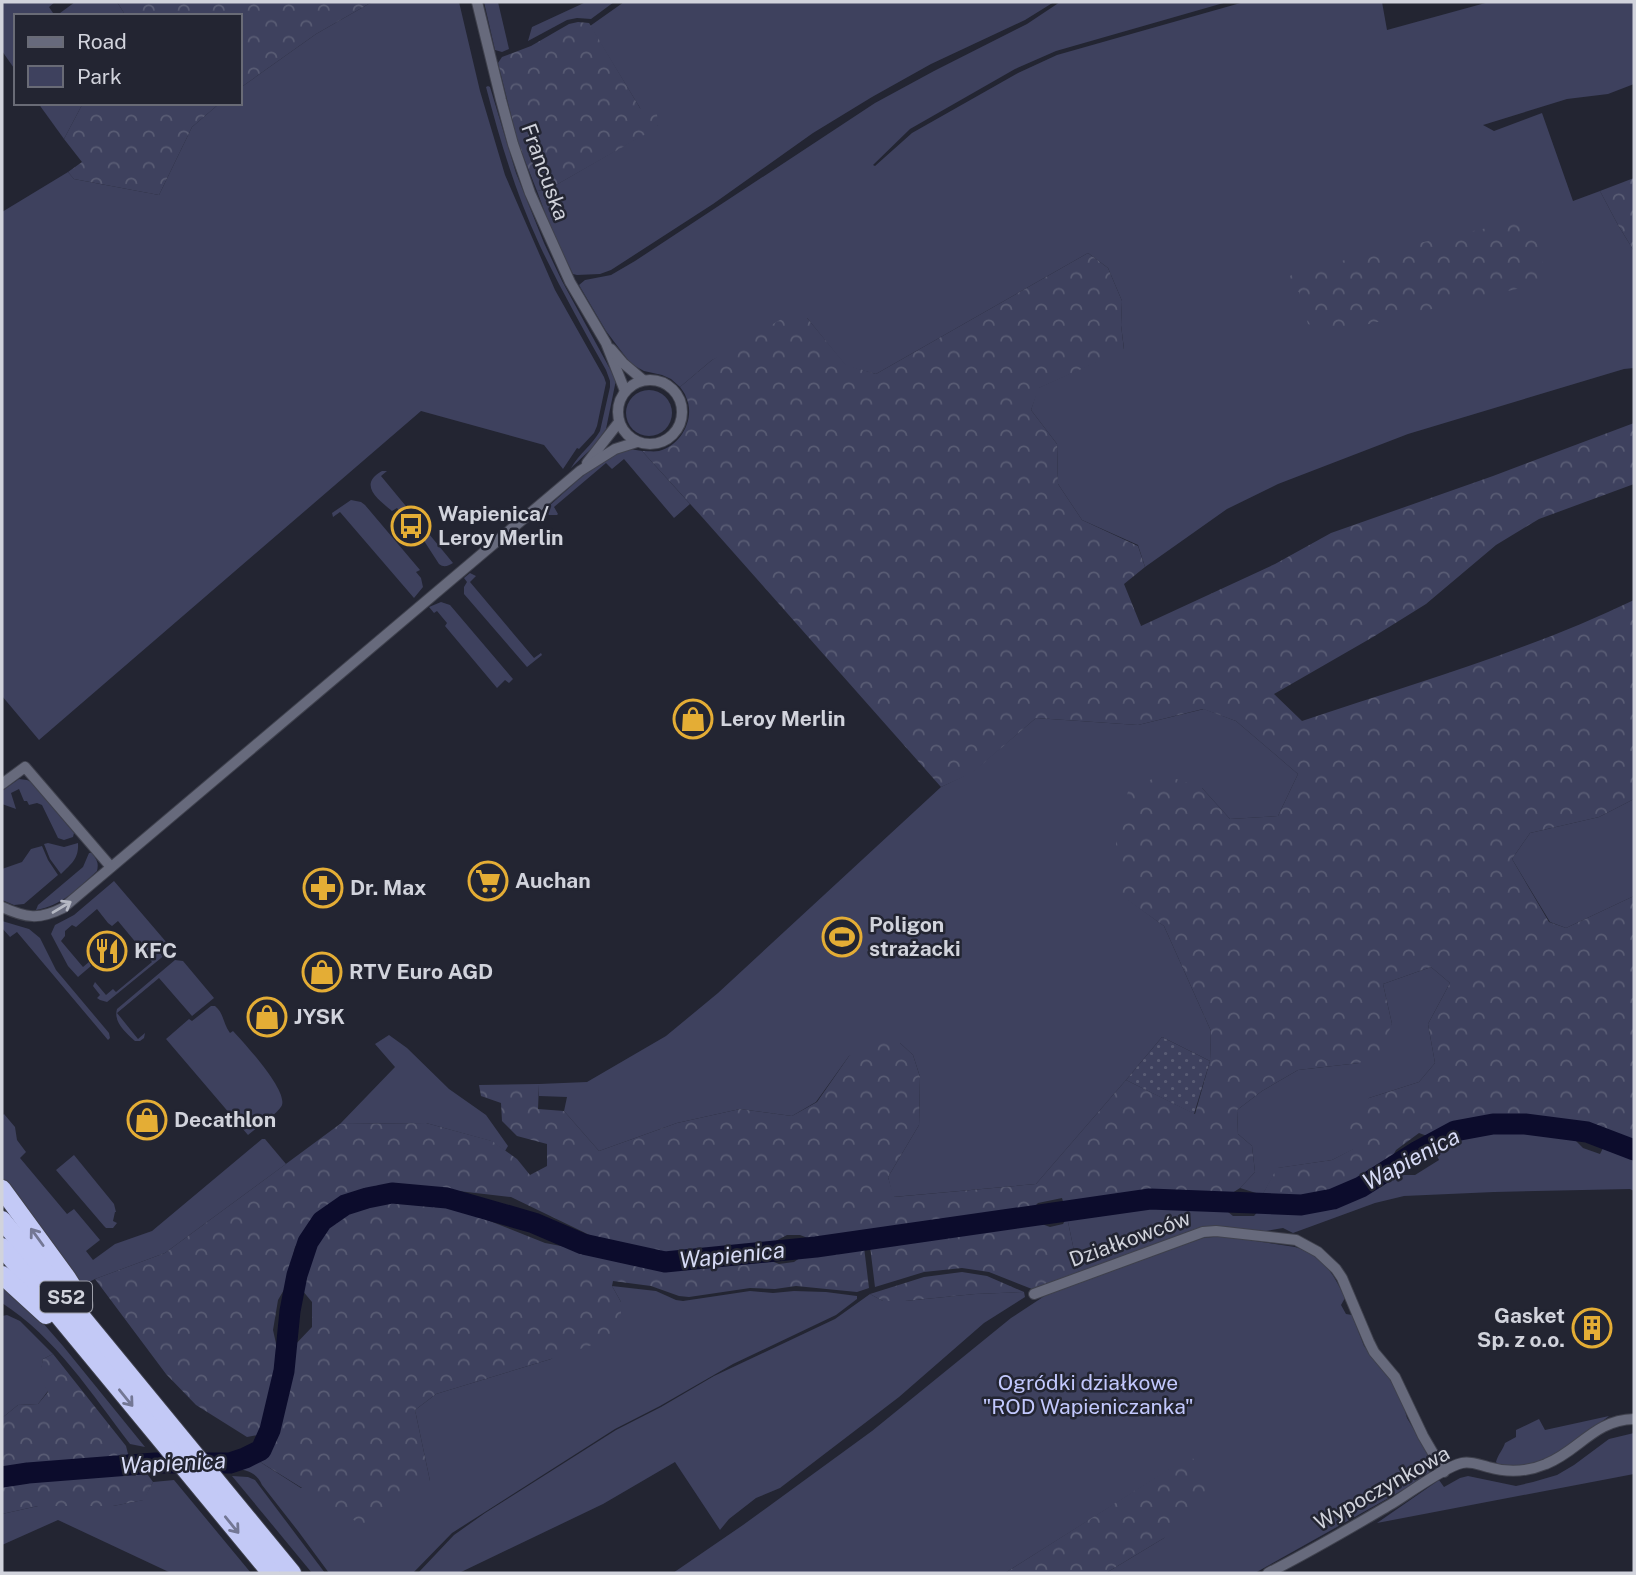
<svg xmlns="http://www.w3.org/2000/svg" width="1636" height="1575" font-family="'Public Sans',sans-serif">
<defs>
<pattern id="forest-crowns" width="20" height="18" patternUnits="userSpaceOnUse" patternTransform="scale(1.75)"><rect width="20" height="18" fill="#3e415e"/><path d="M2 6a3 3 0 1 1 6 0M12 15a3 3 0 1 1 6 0" fill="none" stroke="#595c74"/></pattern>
<pattern id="park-dots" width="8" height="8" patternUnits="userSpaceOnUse" patternTransform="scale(1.75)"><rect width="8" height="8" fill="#3e415e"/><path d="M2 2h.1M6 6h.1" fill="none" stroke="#595c74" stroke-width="1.8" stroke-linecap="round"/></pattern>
</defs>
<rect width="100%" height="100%" fill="#232532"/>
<g fill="#3e415e">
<polygon points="2,2 55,2 49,7 55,16 16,16 16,71 2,51"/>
<polygon points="75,2 117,2 126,16 56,16"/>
<polygon points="372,2 459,2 480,91 505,175 555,290 604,377 606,383 597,426 594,433 579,449 577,448 563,469 544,445 421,411 39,740 2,696 2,212 68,172 74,179 159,195 192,127 220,103 240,103 240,88 316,34"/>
<polygon points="484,2 498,2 509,49 502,52 495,50"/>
<polygon points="586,2 614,2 591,19 577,18 567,20 528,41 532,27"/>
<polygon points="624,2 1054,2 1025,20 931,64 872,97 813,133 713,204 611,270 600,274 577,275 573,274 551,229 537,191 549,189 658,126 640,108 590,26"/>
<polygon points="1060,2 1227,2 1056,51 1015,69 910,129 873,165 875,166 912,133 1018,73 1057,55 1244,2 1382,2 1387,30 1489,2 1634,2 1634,84 1608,94 1567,99 1483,125 1494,131 1542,113 1573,201 1600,191 1618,225 1634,251 1634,368 1624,369 1408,434 1278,484 1227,509 1145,567 1138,545 1082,520 1058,484 1057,444 1031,410 1038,388 1124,349 1121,325 1122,301 1108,268 1088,253 876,374 846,366 807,318 712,360 680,387 671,379 662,375 644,371 631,364 606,331 579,285 585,280 611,275 635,261 875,103 934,71 1027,24"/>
<path d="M 488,86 L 490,87 L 516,173 L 544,243 L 562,281 L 616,380 L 606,429 L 593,447 L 571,468 C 579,454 592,445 600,431 L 610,387 L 610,381 L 606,370 C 583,329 560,288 540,246 C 516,194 500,141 486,87 Z"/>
<polygon points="38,103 83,103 64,139"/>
<circle cx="649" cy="413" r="23"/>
<path d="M 630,449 L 642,451 L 690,504 L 674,518 L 624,459 L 612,469 L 606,463 L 554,507 L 558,514 L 557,515 L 549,515 L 547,513 L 548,507 C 570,488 602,454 630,449 Z"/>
<path d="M 382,471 L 387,471 L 381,476 L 453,563 C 448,566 444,568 439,564 L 419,533 L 420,531 L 405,513 L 402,514 L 397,508 L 392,511 C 379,500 357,485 382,471 Z"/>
<polygon points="351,500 361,502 365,505 420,570 416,572 421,578 423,587 414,598 340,512 333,517 332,513"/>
<polygon points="470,573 476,576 470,582 534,658 541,653 542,655 527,667 464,594 464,587 467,582 464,578"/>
<polygon points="441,602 450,605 513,679 509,683 505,680 497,688 445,626 447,623 437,611 434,613 429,607"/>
<polygon points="1204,709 1236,721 1298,774 1278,816 1230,819 1202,788 1123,896 1164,926 1211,1031 1210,1061 1162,1037 1126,1080 1036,1184 893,1197 888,1177 919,1125 920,1077 913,1055 900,1043 849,1056 816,1102 792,1116 740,1109 677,1123 599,1151 564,1111 567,1097 539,1096 539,1084 587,1082 666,1036 718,993 941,787 972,772 1036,718 1138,725"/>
<polygon points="19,779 27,780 31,782 74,833 73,837 64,840 58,838 42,805 37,803 29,805 27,801 24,801 19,789 11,793 16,809 2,804 2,791"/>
<polygon points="1634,799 1634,896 1566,928 1550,922 1512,859 1530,833 1599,817"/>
<path d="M 48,843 L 64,847 L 78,843 C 79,859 71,864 61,874 L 50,859 L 44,844 Z"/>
<polygon points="42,846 48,860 58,875 24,904 14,905 2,900 2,869 22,862 31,849"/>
<path d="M 89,853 L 92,853 C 97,860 99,863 97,871 C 78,888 62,906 36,910 L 38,905 L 83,867 Z"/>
<polygon points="114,881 167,943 168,949 166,954 107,1002 100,1000 97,998 100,995 93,986 95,982 106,995 113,989 116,992 152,962 118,921 112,926 108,923 97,909 76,927 72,925 65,931 65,936 61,941 83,967 89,962 91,966 78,977 68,966 51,934 55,925 74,915"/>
<polygon points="2,921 29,929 40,938 56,970 109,1033 110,1038 108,1040 17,932 10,937 2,928"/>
<path d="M 175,960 L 183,961 L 214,998 L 192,1016 L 159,978 L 117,1013 L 138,1039 L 145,1033 L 144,1038 L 140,1041 L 135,1041 C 126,1033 113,1022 117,1009 Z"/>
<polygon points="1431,967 1450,983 1428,1024 1435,1063 1419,1082 1369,1098 1354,1149 1332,1160 1278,1168 1260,1199 1256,1193 1240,1188 1255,1172 1252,1146 1238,1134 1237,1110 1262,1091 1298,1070 1359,1063 1392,1024 1383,984"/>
<path d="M 211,1006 L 215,1006 C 224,1013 223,1024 230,1033 L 233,1031 C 244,1043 287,1089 282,1105 C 279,1113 255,1129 248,1135 L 166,1039 L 189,1019 L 192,1021 Z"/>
<polygon points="389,1035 407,1048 449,1089 486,1115 508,1146 505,1151 491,1141 426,1123 340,1124 395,1067 375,1044"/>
<polygon points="4,1114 15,1127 17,1140 26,1152 20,1158 67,1214 74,1209 100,1240 86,1251 93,1260 115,1244 152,1231 262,1139 265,1139 286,1164 165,1253 95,1279 81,1286 2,1178 2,1116"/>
<polygon points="1495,1130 1554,1135 1575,1140 1583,1148 1600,1154 1604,1146 1634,1158 1634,1191 1630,1189 1494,1192 1404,1196 1375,1203 1293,1233 1283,1228 1260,1232 1223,1226 1202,1228 1079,1275 1067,1217 1164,1204 1222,1207 1233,1216 1254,1216 1259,1210 1300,1210 1331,1205 1399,1175 1415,1175 1439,1160 1435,1152 1459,1138"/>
<polygon points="74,1155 114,1204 116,1212 115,1212 113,1221 117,1223 113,1228 106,1228 104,1226 56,1170"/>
<path d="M 1223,1236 L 1295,1247 C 1323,1255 1333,1273 1345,1298 L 1341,1305 L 1346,1314 L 1352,1315 L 1364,1346 L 1388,1374 L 1403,1404 L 1407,1418 L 1435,1465 L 1433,1473 L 1255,1573 L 1106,1573 L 1164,1538 L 1191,1456 L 1005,1573 L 673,1573 L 743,1525 L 872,1431 L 1011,1318 L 1046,1295 L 1203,1238 Z"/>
<path d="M 2,1284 L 35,1314 L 63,1346 L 145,1447 L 130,1444 C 92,1394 55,1337 2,1303 Z"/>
<path d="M 612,1286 L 656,1291 L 676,1300 L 683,1301 L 750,1291 L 773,1293 L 794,1291 L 826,1292 L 857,1296 L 857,1299 L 836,1315 L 733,1364 L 660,1406 L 615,1429 L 452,1533 L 413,1573 L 329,1573 L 298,1531 L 262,1485 C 256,1471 246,1471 232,1467 L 257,1460 L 301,1488 L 430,1481 L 415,1410 L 436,1394 L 551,1359 L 621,1302 Z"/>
<polygon points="1024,1292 1025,1297 984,1323 899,1397 780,1488 756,1498 729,1519 720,1530 675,1462 603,1504 459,1573 418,1573 454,1535 485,1513 616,1430 661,1407 714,1376 835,1319 870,1294 883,1301 905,1301 975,1294"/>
<polygon points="7,1315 20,1321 53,1354 43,1359 40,1377 48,1391 38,1404 18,1405 2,1418 2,1316"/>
<path d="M 1609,1416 L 1558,1455 L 1526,1466 L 1499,1466 L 1496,1462 C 1498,1454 1503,1450 1505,1443 L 1516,1437 L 1516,1430 L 1539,1419 L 1545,1430 Z"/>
<polygon points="1634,1433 1634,1474 1377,1523 1439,1480 1444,1487 1460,1478 1468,1476 1516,1486 1533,1482 1557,1475 1574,1465 1609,1439"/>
<polygon points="232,1476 248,1477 255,1480 325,1573 312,1573"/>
<polygon points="174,1480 251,1573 171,1573 58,1520 2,1545 2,1514 38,1506 113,1506 143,1500 153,1482"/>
</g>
<g fill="url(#forest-crowns)">
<polygon points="117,2 372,2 316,34 240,88 240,16 126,16"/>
<polygon points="578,22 589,23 640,108 657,114 658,127 549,189 537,191 518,143 498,63 502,57 531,46 569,24"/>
<polygon points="83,103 220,103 192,127 159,195 74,179 68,172 82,162 64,139"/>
<polygon points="1634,178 1634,251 1618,225 1600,191"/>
<polygon points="1523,220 1540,249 1546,282 1331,333 1308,324 1299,292 1282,288 1291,275 1356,257"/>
<path d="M 1088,253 L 1108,268 L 1122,301 L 1121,325 L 1124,350 L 1039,388 L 1031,410 L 1057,444 L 1058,484 L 1082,520 L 1138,546 L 1145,567 L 1124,584 L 1141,626 L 1275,564 L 1331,533 L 1493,476 L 1634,423 L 1634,484 L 1539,519 L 1496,545 L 1426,604 L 1373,637 L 1274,694 L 1302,721 C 1413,684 1528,651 1634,600 L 1634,799 L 1599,817 L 1530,833 L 1512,859 L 1549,922 L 1566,928 L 1634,896 L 1634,1140 L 1597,1125 L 1492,1115 L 1452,1126 L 1430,1137 L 1419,1133 L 1396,1150 L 1387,1166 L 1338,1190 L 1303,1198 L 1260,1199 L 1277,1168 L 1332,1160 L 1353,1149 L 1346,1125 L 1369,1098 L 1419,1082 L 1435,1063 L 1428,1024 L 1450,983 L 1431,967 L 1383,984 L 1392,1024 L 1379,1054 L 1359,1063 L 1298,1070 L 1262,1091 L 1237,1110 L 1238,1134 L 1252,1146 L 1255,1172 L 1240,1188 L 1229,1195 L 1150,1196 L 1064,1205 L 1062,1198 L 1038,1203 L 1031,1210 L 813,1240 L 800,1235 L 787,1235 L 766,1246 L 715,1253 L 675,1255 L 641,1251 L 602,1241 L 511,1197 L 424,1187 L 392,1187 L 366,1192 L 348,1197 L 329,1208 L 312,1224 L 295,1247 L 285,1288 L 278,1300 L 273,1330 L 277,1348 L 270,1398 L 258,1435 L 247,1437 L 196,1405 L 166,1374 L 95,1279 L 165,1253 L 340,1124 L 426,1123 L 492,1141 L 517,1159 L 530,1175 L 547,1166 L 547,1144 L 517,1136 L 502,1121 L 501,1103 L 481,1096 L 479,1085 L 539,1084 L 538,1109 L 564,1111 L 599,1151 L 677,1123 L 740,1109 L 792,1116 L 817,1102 L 849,1056 L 881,1037 L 900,1043 L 913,1055 L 920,1077 L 919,1125 L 888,1177 L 894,1197 L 1036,1184 L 1126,1080 L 1195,1114 L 1210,1061 L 1211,1031 L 1164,926 L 1123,897 L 1116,844 L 1128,791 L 1162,774 L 1202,788 L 1230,819 L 1278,816 L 1298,774 L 1236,721 L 1203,709 L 1138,725 L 1036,718 L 972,773 L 941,787 L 702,517 L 642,451 C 647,451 654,452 659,451 C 681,446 696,418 686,397 C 685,393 682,390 680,387 L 712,360 L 785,317 L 807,318 L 846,365 L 876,374 Z"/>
<polygon points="403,1200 447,1207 477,1216 545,1243 624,1258 644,1265 673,1267 766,1259 779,1264 794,1262 807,1253 864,1247 869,1288 857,1292 796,1286 775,1289 750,1288 689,1297 679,1296 651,1286 613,1281 612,1286 621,1302 621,1335 551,1359 436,1394 415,1410 430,1481 365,1527 257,1460 268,1449 276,1426 293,1347 312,1327 312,1302 302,1290 306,1262 320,1232 336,1217 367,1206"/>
<polygon points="1067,1217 1079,1275 1041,1288 1032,1289 989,1272 962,1268 924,1272 875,1287 870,1246 1031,1220 1050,1227 1063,1224"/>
<polygon points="962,1272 987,1276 1024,1292 975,1294 905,1301 883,1301 870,1294 924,1277"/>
<polygon points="53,1354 126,1446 128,1454 121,1458 2,1469 2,1418 18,1405 38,1404 48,1392 39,1377 43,1359"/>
<polygon points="1191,1455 1210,1486 1164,1538 1106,1573 1005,1573"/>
<polygon points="145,1471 153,1482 144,1500 113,1506 38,1506 2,1514 2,1484 18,1481"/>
</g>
<polygon fill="url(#park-dots)" points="1162,1037 1210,1061 1194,1114 1126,1080"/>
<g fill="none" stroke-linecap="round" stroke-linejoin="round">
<polyline stroke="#0c0c2c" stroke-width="21" points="2,1477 28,1473 155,1463 230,1463 245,1458 261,1450 270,1430 284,1371 290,1311 297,1275 308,1242 322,1221 345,1205 367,1198 392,1193 447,1198 534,1223 583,1244 665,1262 816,1247 1150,1199 1301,1205 1333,1199 1361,1187 1418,1151 1455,1131 1493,1124 1525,1124 1587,1132 1634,1150"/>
<defs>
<g id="street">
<polyline points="477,2 501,100 513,144 530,193 570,282 606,343 625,391"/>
<polyline points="611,349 623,363 643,380"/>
<circle cx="650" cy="412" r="32"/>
<polyline points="587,463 619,422"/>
<polyline points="2,784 25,767 111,867"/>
<path d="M 2,907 C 26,918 39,920 63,908 L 580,471 L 615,449 L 637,442"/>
<polyline points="1034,1294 1203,1232 1216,1231 1296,1240 1318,1252 1336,1269 1342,1278 1369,1342 1374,1352 1395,1377 1423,1436 1444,1472"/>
<path d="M 1268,1573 C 1310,1552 1352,1527 1393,1503 C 1411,1492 1444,1467 1462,1463 C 1472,1461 1479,1465 1488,1467 C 1508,1473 1527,1472 1546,1464 C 1579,1451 1594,1420 1634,1419"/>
</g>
<g id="highway">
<polyline points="2,1189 67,1278 84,1305"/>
<polyline points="2,1220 292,1573"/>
<polyline points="2,1247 271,1573"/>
<polyline points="2,1275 46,1315"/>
</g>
</defs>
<use href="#street" stroke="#3f414d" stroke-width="12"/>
<use href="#highway" stroke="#3f414d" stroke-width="20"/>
<use href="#street" stroke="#676a7c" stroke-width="10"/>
<use href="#highway" stroke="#c3c9f6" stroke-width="18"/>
</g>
<defs><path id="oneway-shaft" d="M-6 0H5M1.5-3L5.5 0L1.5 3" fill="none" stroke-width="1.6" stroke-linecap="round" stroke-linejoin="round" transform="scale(1.75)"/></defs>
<use stroke="#b6b9c4" href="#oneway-shaft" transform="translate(62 907) rotate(-31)"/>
<g stroke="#737794">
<use href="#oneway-shaft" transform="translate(37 1237) rotate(-126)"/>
<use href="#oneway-shaft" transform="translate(126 1398) rotate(51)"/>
<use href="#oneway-shaft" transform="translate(232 1525) rotate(51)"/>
</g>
<defs>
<symbol id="bus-ring" viewBox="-11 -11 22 22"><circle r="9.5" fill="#232532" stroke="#e4ad35" stroke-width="1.5"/><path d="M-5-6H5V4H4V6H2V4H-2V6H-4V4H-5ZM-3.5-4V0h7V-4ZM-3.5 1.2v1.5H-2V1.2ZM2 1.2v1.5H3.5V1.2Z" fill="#e4ad35"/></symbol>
<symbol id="shop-ring" viewBox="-11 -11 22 22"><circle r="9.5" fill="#232532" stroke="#e4ad35" stroke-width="1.5"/><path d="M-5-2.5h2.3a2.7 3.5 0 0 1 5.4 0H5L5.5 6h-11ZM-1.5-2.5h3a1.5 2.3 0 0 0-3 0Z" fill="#e4ad35"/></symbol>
<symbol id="supermarket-ring" viewBox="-11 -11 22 22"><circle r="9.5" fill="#232532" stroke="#e4ad35" stroke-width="1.5"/><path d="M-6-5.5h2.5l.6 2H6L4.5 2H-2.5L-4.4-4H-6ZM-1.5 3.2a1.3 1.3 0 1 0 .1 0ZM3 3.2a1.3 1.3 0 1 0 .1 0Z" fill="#e4ad35"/></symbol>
<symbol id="pharmacy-ring" viewBox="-11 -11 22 22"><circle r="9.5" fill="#232532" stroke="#e4ad35" stroke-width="1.5"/><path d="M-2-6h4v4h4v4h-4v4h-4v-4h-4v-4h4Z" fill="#e4ad35"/></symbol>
<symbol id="stadium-ring" viewBox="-11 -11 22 22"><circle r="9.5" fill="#232532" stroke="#e4ad35" stroke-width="1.5"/><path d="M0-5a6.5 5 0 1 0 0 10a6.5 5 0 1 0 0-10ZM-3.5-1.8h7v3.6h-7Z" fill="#e4ad35"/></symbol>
<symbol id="restaurant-ring" viewBox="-11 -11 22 22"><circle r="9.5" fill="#232532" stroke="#e4ad35" stroke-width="1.5"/><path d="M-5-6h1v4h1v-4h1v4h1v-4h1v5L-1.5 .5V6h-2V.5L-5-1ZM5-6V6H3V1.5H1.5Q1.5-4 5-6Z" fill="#e4ad35"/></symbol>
<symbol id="building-ring" viewBox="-11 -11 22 22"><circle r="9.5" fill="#232532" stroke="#e4ad35" stroke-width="1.5"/><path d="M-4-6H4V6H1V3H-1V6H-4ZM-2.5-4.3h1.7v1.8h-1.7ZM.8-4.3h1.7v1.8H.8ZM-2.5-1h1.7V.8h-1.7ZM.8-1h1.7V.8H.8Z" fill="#e4ad35"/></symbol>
</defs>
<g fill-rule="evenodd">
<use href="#bus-ring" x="389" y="504" width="44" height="44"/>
<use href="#shop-ring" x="671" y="697" width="44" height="44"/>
<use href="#supermarket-ring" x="466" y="859" width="44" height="44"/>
<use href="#pharmacy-ring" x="301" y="866" width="44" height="44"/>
<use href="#stadium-ring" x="820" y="915" width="44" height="44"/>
<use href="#restaurant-ring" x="85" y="929" width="44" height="44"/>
<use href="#shop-ring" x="300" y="950" width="44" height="44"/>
<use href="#shop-ring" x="245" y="995" width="44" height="44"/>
<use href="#shop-ring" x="125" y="1098" width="44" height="44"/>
<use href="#building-ring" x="1570" y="1306" width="44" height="44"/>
</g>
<g text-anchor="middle" stroke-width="5" stroke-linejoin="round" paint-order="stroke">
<rect fill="#232532" stroke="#9d9fa9" stroke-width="2" x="40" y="1281.5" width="52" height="31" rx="5"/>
<g font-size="19" font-weight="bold" fill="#d1d3dc">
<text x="66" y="1304">S52</text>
</g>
<g font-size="21" fill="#d1d3dc" stroke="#232532">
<text transform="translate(545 172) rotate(70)" y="7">Francuska</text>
<text transform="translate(1130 1239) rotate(-20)" y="7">Działkowców</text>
<text transform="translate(1382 1488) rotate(-29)" y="7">Wypoczynkowa</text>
</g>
<g font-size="21" font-weight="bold" fill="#d1d3dc" stroke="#232532" text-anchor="start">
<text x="438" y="521">Wapienica/<tspan x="438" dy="24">Leroy Merlin</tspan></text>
<text x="720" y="726">Leroy Merlin</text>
<text x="515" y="888">Auchan</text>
<text x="350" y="895">Dr. Max</text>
<text x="869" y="932">Poligon<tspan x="869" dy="24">strażacki</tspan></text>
<text x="134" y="958">KFC</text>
<text x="349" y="979">RTV Euro AGD</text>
<text x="294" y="1024">JYSK</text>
<text x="174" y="1127">Decathlon</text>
<text x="1565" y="1323" text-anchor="end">Gasket<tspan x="1565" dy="24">Sp. z o.o.</tspan></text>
</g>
<g font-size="21" fill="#c2c8fd" stroke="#232532">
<text x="1088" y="1390">Ogródki działkowe<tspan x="1088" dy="24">"ROD Wapieniczanka"</tspan></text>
</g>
<g font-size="23" font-style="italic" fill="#d7dbf6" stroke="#232532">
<text transform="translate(1411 1159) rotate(-28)" y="8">Wapienica</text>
<text transform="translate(732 1255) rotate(-6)" y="8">Wapienica</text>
<text transform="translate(173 1463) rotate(-3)" y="8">Wapienica</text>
</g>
</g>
<rect width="1636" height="1575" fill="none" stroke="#d1d3dc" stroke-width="7"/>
<rect x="14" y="14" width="228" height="91" fill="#232532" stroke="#696b76" stroke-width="2"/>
<rect x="28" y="37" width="35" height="10" fill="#676a7c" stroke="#696b76" stroke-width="2"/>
<text x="77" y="49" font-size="21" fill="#d1d3dc">Road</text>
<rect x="28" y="66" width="35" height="21" fill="#3e415e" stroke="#696b76" stroke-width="2"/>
<text x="77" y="84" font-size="21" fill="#d1d3dc">Park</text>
</svg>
